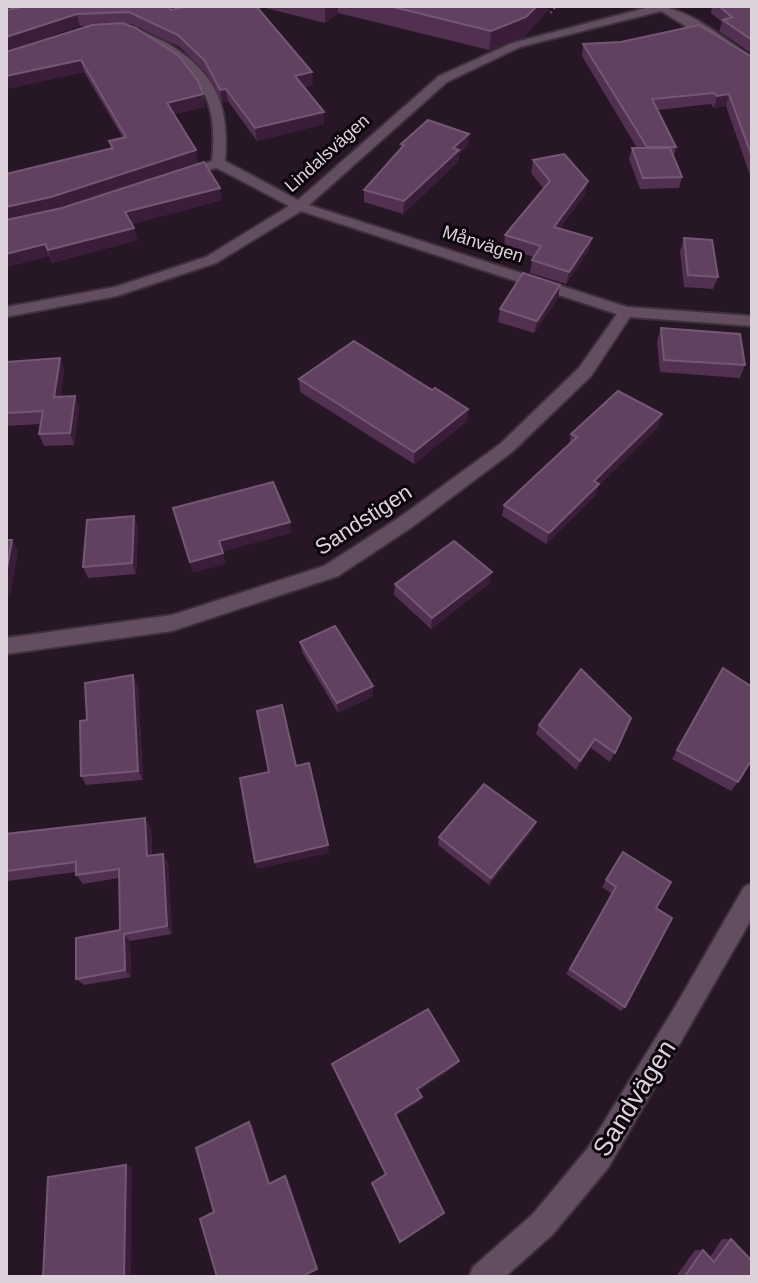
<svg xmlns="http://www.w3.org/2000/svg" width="758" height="1283" font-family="Helvetica,sans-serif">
<rect width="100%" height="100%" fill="#271626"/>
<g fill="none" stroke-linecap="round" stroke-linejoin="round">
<defs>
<g id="minor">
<path d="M 653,6 C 687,6 722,37 752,58 L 752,67 L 661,11 L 520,47 L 447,82 L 309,205 L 627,307 L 752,316 L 752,326 L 630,317 L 591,376 L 512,452 L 412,527 L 338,576 L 172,631 L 6,654 L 6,638 L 172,615 L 324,566 L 400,517 L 500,444 L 579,368 L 617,314 L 301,211 L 216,263 L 117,296 L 6,317 L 6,307 L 115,287 L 206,257 L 289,206 L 217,168 L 200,171 L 200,165 L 212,161 C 220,89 192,63 130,34 L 130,30 C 141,29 154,37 165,42 C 215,71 230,104 225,161 L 298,200 L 439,76 L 512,43 Z"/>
<polygon points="752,883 752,918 608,1168 553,1234 505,1277 469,1277 473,1267 533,1214 588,1148 675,1007 744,887"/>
</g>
</defs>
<use href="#minor" stroke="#3c303c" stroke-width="4"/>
<polyline stroke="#847683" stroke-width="3" stroke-dasharray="1 4" stroke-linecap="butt" points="549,6 554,8 549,15"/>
<use href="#minor" fill="#634e61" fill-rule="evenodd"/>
</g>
<g fill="#523050">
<polygon points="258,6 548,6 548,10 524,37 489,50 338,13 325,23"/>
<polygon points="712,6 752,6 752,54 719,31 722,22 711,13"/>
<polygon points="6,10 171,10 313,85 303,87 324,112 324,124 257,141 228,101 222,103 206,73 180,47 131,24 125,24 203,94 205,107 174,114 198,162 55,209 27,216 222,200 132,224 137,240 52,263 49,256 6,267 6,174 111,149 109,141 123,138 84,72 6,89 87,26 80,26 6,51"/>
<polygon points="583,44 752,57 752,181 726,106 714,108 711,104 658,110 676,147 674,156 682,177 679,188 640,189 629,159 632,148 637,148 582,56"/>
<polygon points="401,144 468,146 459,154 458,162 403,214 364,202 364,190 401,149"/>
<polygon points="533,160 585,194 560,228 589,250 566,284 530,273 532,260 534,257 504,248 505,235 544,189 531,173"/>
<polygon points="684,238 718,277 713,289 684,287 680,251"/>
<polygon points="558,298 534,333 498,322 500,309"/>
<polygon points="661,328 745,365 740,378 660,372 657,341"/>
<polygon points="60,358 64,371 60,396 75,396 79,408 74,445 44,446 39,434 41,424 6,426 6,369"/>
<polygon points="299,379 432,390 468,409 467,421 414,464 300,392"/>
<polygon points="662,414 658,427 598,486 595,496 546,544 502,516 504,505 569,444 571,434"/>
<polygon points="134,516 138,528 136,574 88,578 83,567"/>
<polygon points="490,583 431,629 394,595 395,584"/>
<polygon points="300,642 373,696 338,713 302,652"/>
<polygon points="723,668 738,782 731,791 672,759"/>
<polygon points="138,685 143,780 86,785 81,776 87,720"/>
<polygon points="631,718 610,762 591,748 576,770 536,734 539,725"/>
<polygon points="151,828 152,856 163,854 168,863 172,934 130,941 131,977 84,985 76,979 120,930 119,878 83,884 76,875 76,872 8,881 6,900 6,834"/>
<polygon points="533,830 489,885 438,845 439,837"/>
<polygon points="623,852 656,908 625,1007 621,1011 566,974 612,894 602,887"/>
<polygon points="459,1061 457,1065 418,1091 421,1100 396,1116 386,1175 332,1064"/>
<polygon points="722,1239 731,1239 752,1277 679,1277 677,1275 695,1250 703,1250 710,1257"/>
</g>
<g fill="#3a1e39">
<polygon points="325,6 338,6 338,13 325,23"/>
<polygon points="537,6 548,6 548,10 524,37 489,50 491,31"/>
<polygon points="77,14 80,26 6,51 6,37"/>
<polygon points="81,60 84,72 6,89 6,76"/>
<polygon points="312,72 313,85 295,89 295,76"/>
<polygon points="226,89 228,101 222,103 220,90"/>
<polygon points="203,94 205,107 169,115 167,103"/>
<polygon points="729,94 726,106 714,108 717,96"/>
<polygon points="324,112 324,124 257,141 255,128"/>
<polygon points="469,134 468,146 459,154 458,162 403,214 404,201 453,148"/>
<polygon points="196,150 198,162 55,209 6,221 6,207"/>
<polygon points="588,181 585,194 552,239 554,227"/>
<polygon points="220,188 222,200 128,225 125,212"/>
<polygon points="134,228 137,240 52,263 48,250"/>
<polygon points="592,238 589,250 566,284 569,272"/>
<polygon points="45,244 49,256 6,267 6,254"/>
<polygon points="560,285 558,298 534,333 537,321"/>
<polygon points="60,358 64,371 59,409 54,397"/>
<polygon points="75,396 79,408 74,445 70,433"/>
<polygon points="468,409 467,421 414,464 414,452"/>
<polygon points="662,414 658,427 598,486 595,496 546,544 549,533 594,481"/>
<polygon points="134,516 138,528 136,574 132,563"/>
<polygon points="290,522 291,533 222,552 219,541"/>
<polygon points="12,540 18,551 10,598 6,590 6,574"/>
<polygon points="223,553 226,564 193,573 190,562"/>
<polygon points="492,572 490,583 431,629 432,618"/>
<polygon points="133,675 138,685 143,780 138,771"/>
<polygon points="373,686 373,696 338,713 337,703"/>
<polygon points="595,739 591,748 576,770 580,761"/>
<polygon points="145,818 151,828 152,865 147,856"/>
<polygon points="536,822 533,830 489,885 491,878"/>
<polygon points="328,845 329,853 257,869 255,862"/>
<polygon points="163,854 168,863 172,934 167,926"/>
<polygon points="124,934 130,941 131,977 125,970"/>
<polygon points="459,1061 457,1065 416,1092 417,1089"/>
<polygon points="422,1097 421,1100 395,1117 395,1114"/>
<polygon points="249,1122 252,1125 271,1186 269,1184"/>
<polygon points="126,1165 132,1167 131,1277 124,1277"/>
<polygon points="285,1176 288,1178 318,1268 301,1277"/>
</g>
<g fill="#604160" stroke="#745873" stroke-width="2">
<polygon points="27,6 168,6 171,10 189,6 256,6 312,72 295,76 324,112 255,128 226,89 220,90 205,61 178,35 129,12 77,14 6,37 6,10"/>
<polygon points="389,6 537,6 526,17 491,31"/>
<polygon points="719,6 752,6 752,40 723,20 732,17"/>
<polygon points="122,23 136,28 179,56 198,81 203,94 167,103 196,150 51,197 6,207 6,174 113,148 109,141 126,137 81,60 6,76 6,52 92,25"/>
<polygon points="699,25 752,57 752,157 729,94 717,96 714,93 652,99 676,147 647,147 583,44 621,42"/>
<polygon points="428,120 469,134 453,148 459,150 404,201 364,190 404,145 401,144"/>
<polygon points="632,148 670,148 682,177 643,178"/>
<polygon points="564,154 588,181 554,227 592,238 569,272 532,260 541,246 505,235 550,181 533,160"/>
<polygon points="204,162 220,188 125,212 134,228 48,250 45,244 6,254 6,220 62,208"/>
<polygon points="684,238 712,240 718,277 688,275"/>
<polygon points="523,273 560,285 537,321 500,309"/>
<polygon points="661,328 740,334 745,365 664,360"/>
<polygon points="354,341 432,390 435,388 468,409 414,452 299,379"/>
<polygon points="60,358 54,397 75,396 70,433 39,434 43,411 6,413 6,369 7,362"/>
<polygon points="618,391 662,414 594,481 599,484 549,533 504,505 577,437 571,434"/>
<polygon points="273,482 290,522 219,541 223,553 190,562 173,508"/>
<polygon points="134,516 132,563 83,567 87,520"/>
<polygon points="6,540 12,540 6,574"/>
<polygon points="454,541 492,572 432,618 395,584"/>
<polygon points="335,626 373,686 337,703 300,642"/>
<polygon points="723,668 752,687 752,759 738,782 677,750"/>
<polygon points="581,669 631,718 615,753 595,739 580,761 539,725"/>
<polygon points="133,675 138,771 81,776 80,721 87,720 85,683"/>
<polygon points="282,705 296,766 309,763 328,845 255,862 240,778 269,772 257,711"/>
<polygon points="484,784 536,822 491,878 439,837"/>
<polygon points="145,818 147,856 163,854 167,926 124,934 125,970 76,979 76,938 120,930 119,869 76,875 76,862 6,871 6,834"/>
<polygon points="623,852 671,882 656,908 672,918 625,1007 570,969 616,887 606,880"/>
<polygon points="428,1009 459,1061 417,1089 422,1097 395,1114 444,1213 400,1242 372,1183 386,1174 332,1064"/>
<polygon points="249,1122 269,1184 285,1176 317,1269 301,1277 217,1277 200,1219 214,1212 196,1148"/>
<polygon points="126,1165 124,1277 43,1277 48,1177"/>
<polygon points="731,1239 752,1261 752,1277 686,1277 685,1276 703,1250 714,1262"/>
</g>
<g text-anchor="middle" stroke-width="6" stroke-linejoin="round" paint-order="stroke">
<g font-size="18" fill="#ddd1dc" stroke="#0c050b">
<text transform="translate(327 153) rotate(-42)" y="6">Lindalsvägen</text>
<text transform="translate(483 244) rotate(18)" y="6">Månvägen</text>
</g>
<g font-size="22" fill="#ddd1dc" stroke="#0c050b">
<text transform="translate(363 519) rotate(-33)" y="8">Sandstigen</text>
</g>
<g font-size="26" fill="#ddd1dc" stroke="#0c050b">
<text transform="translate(634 1098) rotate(-58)" y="9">Sandvägen</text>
</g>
</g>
<rect width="758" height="1283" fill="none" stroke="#ddd1dc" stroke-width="16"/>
</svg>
